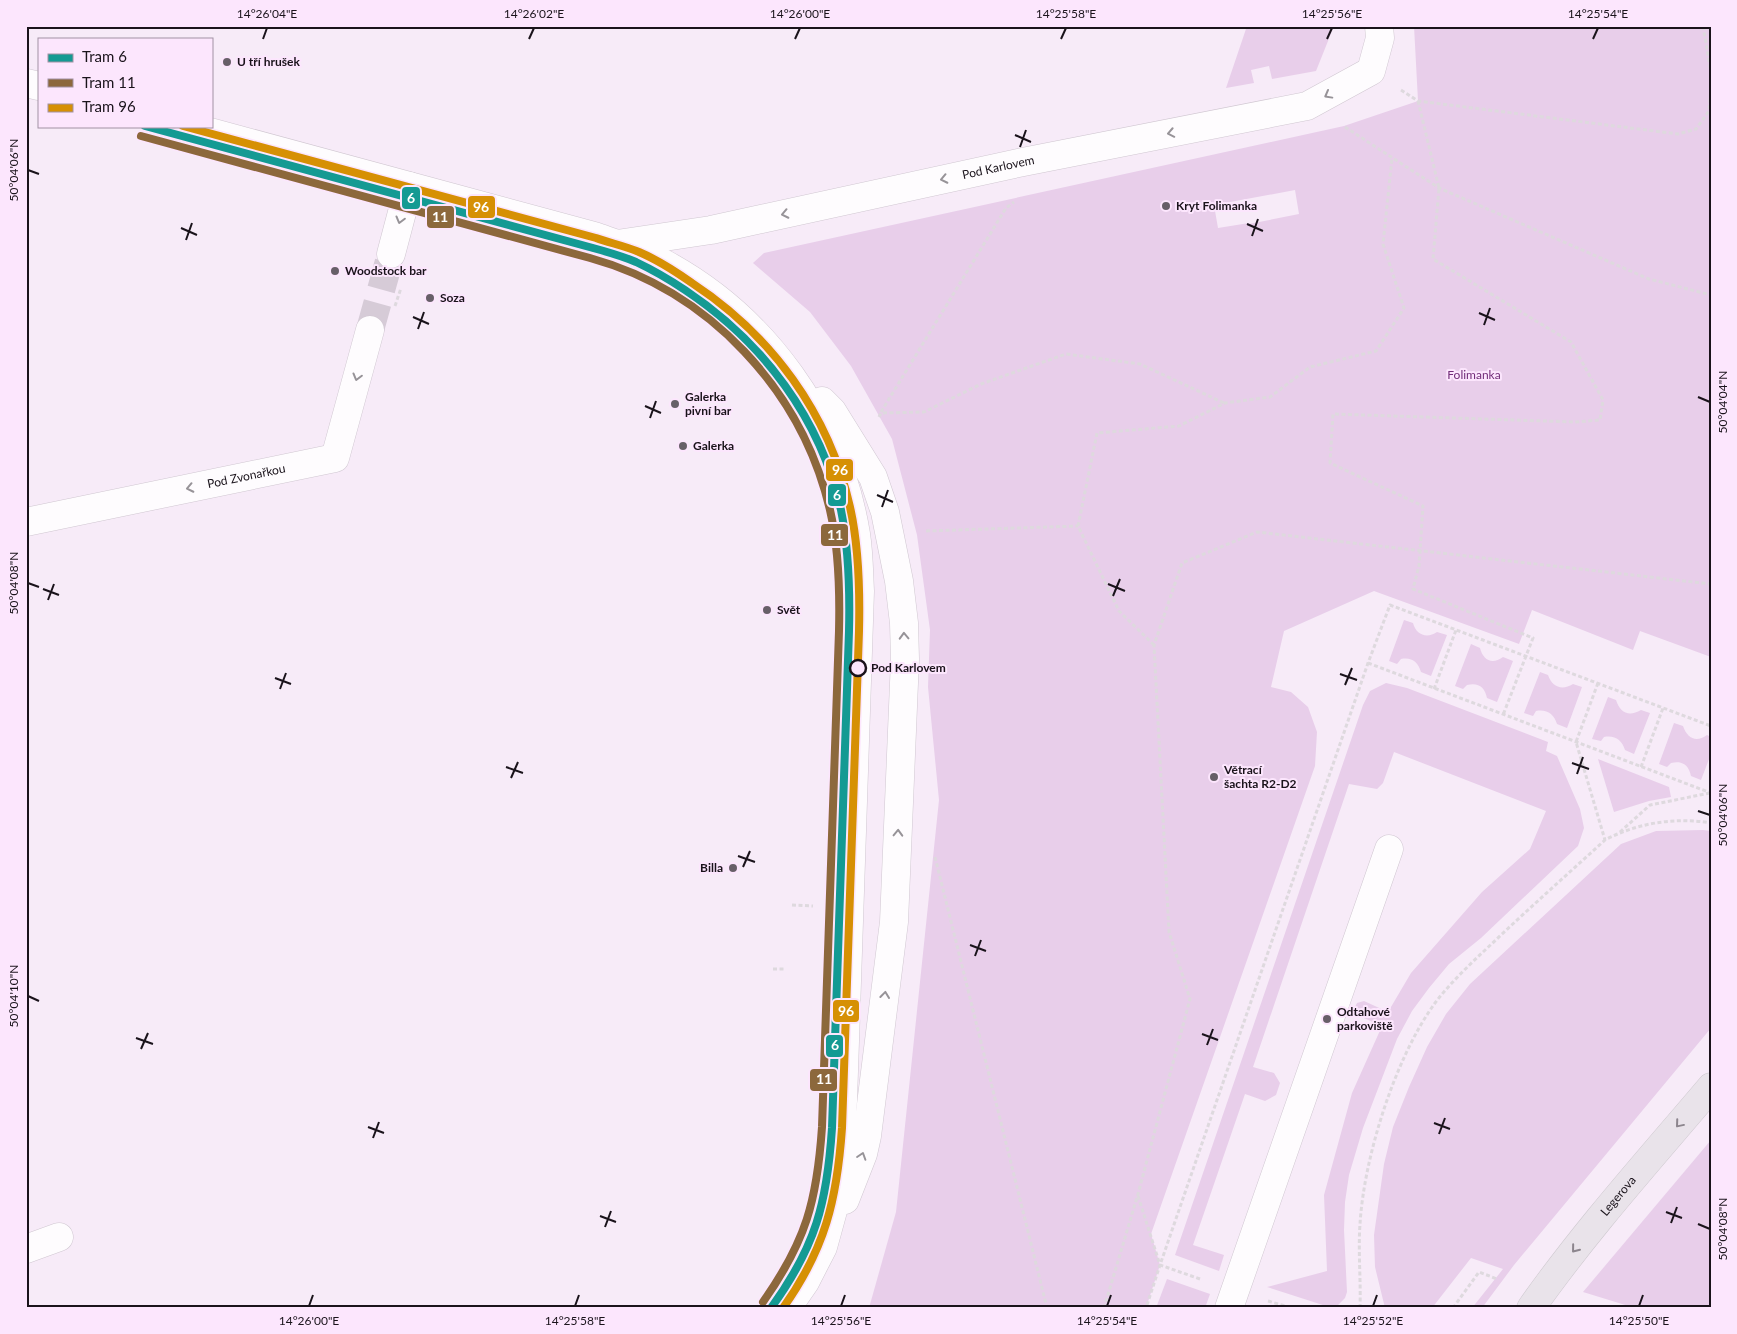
<svg xmlns="http://www.w3.org/2000/svg" width="1737" height="1334" font-family="Lato,sans-serif">
<rect width="100%" height="100%" fill="#f7ebf8"/>
<g fill="#e8ceea" fill-rule="evenodd">
<polygon points="1247,26 1334,26 1316,71 1272,79 1269,66 1251,70 1254,83 1226,88"/>
<path d="M 1414,26 L 1711,26 L 1711,657 L 1640,631 L 1633,650 L 1532,610 L 1519,644 L 1374,591 L 1284,631 L 1271,687 L 1291,692 L 1308,707 L 1317,732 L 1315,766 L 1151,1234 L 1160,1265 L 1146,1308 L 869,1308 L 896,1212 L 939,800 L 928,687 L 930,630 L 917,535 L 892,439 L 851,366 L 810,312 L 753,263 L 764,253 L 1344,126 L 1418,101 ZM 1295,190 L 1299,214 L 1249,224 L 1249,223 L 1218,228 L 1214,205 Z"/>
<path d="M 1404,620 L 1413,623 C 1416,635 1427,639 1437,632 L 1447,635 L 1431,676 L 1421,672 C 1418,662 1412,657 1401,659 L 1397,664 L 1389,661 Z"/>
<path d="M 1471,644 L 1480,648 C 1483,660 1492,665 1503,657 L 1513,661 L 1497,702 L 1487,698 C 1485,687 1478,682 1467,685 L 1463,689 L 1455,686 Z"/>
<path d="M 1540,672 L 1548,675 C 1552,687 1562,691 1573,684 L 1582,687 L 1567,728 L 1557,724 C 1554,714 1547,709 1536,711 L 1533,716 L 1524,713 Z"/>
<polygon points="1386,683 1407,688 1548,742 1546,751 1557,756 1580,809 1584,828 1578,846 1481,938 1449,964 1429,988 1412,1011 1397,1039 1363,1128 1349,1175 1345,1202 1344,1230 1347,1292 1345,1298 1336,1307 1329,1307 1267,1287 1327,1271 1324,1195 1352,1093 1382,1026 1357,1015 1354,1009 1357,1003 1364,1001 1388,1012 1411,973 1482,892 1530,849 1546,811 1394,752 1383,783 1377,789 1349,784 1253,1067 1274,1073 1280,1083 1276,1095 1265,1101 1245,1094 1193,1245 1224,1255 1219,1271 1175,1255 1363,705 1370,691"/>
<path d="M 1608,697 L 1616,700 C 1620,713 1629,717 1641,710 L 1650,713 L 1634,754 L 1625,750 C 1622,740 1615,735 1604,737 L 1601,741 L 1592,739 Z"/>
<path d="M 1674,723 L 1683,726 C 1687,738 1696,743 1707,735 L 1711,737 L 1711,754 L 1701,780 L 1691,776 C 1689,765 1682,760 1671,763 L 1667,767 L 1659,764 Z"/>
<polygon points="1598,759 1669,787 1671,797 1649,801 1614,812"/>
<polygon points="1703,830 1711,831 1711,1028 1514,1265 1482,1308 1472,1308 1503,1269 1471,1258 1432,1308 1385,1308 1375,1267 1374,1235 1384,1164 1393,1127 1409,1087 1427,1047 1446,1014 1470,984 1621,844 1656,831"/>
<polygon points="1711,1140 1711,1308 1635,1308 1583,1292"/>
<polygon points="1167,1279 1210,1294 1205,1308 1156,1308"/>
</g>
<g fill="none" stroke-linecap="round" stroke-linejoin="round">
<polyline stroke="#d6cbd7" stroke-width="28" stroke-dasharray="28 14" stroke-linecap="butt" points="370,330 391,254"/>
<defs>
<g id="minor">
<polyline points="26,83 39,86"/>
<path d="M 188,126 L 594,236 C 617,244 640,251 661,262 C 765,317 837,419 856,534 C 859,553 859,572 860,591 L 843,1101 L 838,1186 L 834,1207 L 823,1247 L 805,1282 L 787,1308"/>
<path id="s1" d="M 617,244 L 711,230 L 1023,162 L 1307,106 L 1371,71 L 1380,38 L 1379,26"/>
<polyline points="391,254 409,186"/>
<polyline points="822,401 832,411 873,477 885,512 899,581 904,623 905,659 894,922 867,1136 863,1154 845,1200"/>
<path id="s2" d="M 26,522 L 335,458 L 370,330"/>
<polyline points="26,1249 59,1237"/>
<polyline points="1229,1308 1389,849"/>
</g>
<g id="major">
<path id="s3" d="M 1531,1308 C 1586,1230 1650,1159 1711,1087"/>
</g>
</defs>
<use href="#minor" stroke="#d0c7d1" stroke-width="29"/>
<use href="#major" stroke="#cec9cf" stroke-width="29"/>
<g stroke="#ded9de" stroke-width="3" stroke-dasharray="4 2.5" stroke-linecap="butt">
<polyline points="1703,26 1711,72"/>
<polyline points="1401,90 1418,101 1678,134 1696,129 1709,111 1711,87"/>
<polyline points="1418,101 1439,188 1433,259 1571,342 1603,400 1600,420 1575,422 1333,414 1330,463 1423,506 1419,566 1413,589 1533,638 1503,715"/>
<polyline points="1345,127 1439,188 1649,279 1711,295"/>
<polyline points="395,306 401,288"/>
<polyline points="881,412 1006,208 1014,202"/>
<polyline points="879,417 881,413 924,412 981,384 1066,354 1140,364 1224,403"/>
<polyline points="926,531 1078,526"/>
<polyline points="1154,645 1119,611 1078,526 1097,433 1179,426 1225,403 1270,397 1310,367 1376,351 1404,308 1383,244 1392,158"/>
<polyline points="1368,663 1711,793"/>
<polyline points="1598,683 1576,742 1605,840"/>
<polyline points="1434,689 1456,630"/>
<polyline points="1641,767 1663,708"/>
<polyline points="1620,832 1650,805 1710,793"/>
<polyline points="935,857 1047,1308"/>
<polyline points="792,905 813,906"/>
<polyline points="773,969 785,969"/>
<polyline points="1138,1196 1160,1265 1146,1308"/>
<polyline points="1200,1279 1160,1265 1368,663 1390,605 1711,726"/>
<polyline points="1268,1301 1292,1308"/>
<polyline points="1104,1308 1138,1194 1190,999 1169,932 1154,645 1182,563 1257,532 1711,584"/>
<path d="M 1360,1308 C 1361,1280 1358,1252 1360,1224 C 1364,1157 1395,1058 1435,1003 C 1454,978 1478,957 1501,935 C 1535,903 1570,872 1605,840 C 1637,823 1675,817 1711,823"/>
<polyline points="1453,1308 1479,1272 1497,1279"/>
</g>
<use href="#minor" stroke="#fefcfe" stroke-width="28"/>
<use href="#major" stroke="#e9e3ea" stroke-width="28"/>
<defs>
<path id="tram-1" d="M 145,126 L 593,248 C 608,252 622,256 636,262 C 653,270 670,280 685,290 C 763,342 821,419 841,510 C 849,550 850,591 849,631 L 832,1128 C 827,1203 816,1246 771,1308"/>
<path id="tram-2" d="M 141,136 L 590,258 C 709,291 802,390 830,510 C 839,549 840,590 839,631 L 822,1127 C 817,1201 806,1241 763,1302"/>
<path id="tram-3" d="M 183,126 L 596,238 C 610,243 625,246 639,252 C 658,260 675,271 692,283 C 771,335 829,413 850,507 C 859,547 860,590 859,631 L 842,1128 C 837,1200 825,1249 783,1308"/>
</defs>
<use href="#tram-1" stroke="#fce6fd" stroke-width="11"/>
<use href="#tram-2" stroke="#fce6fd" stroke-width="11"/>
<use href="#tram-3" stroke="#fce6fd" stroke-width="11"/>
<use href="#tram-1" stroke="#149a93" stroke-width="8"/>
<use href="#tram-2" stroke="#8c683c" stroke-width="8"/>
<use href="#tram-3" stroke="#d69004" stroke-width="8"/>
</g>
<defs><path id="oneway-chevron" d="M-2-3.5L2.5 0L-2 3.5" fill="none" stroke-width="1.6" stroke-linecap="round" stroke-linejoin="round" transform="scale(1.25)"/></defs>
<g stroke="#979398">
<use href="#oneway-chevron" transform="translate(1328 95) rotate(151)"/>
<use href="#oneway-chevron" transform="translate(1171 133) rotate(169)"/>
<use href="#oneway-chevron" transform="translate(944 179) rotate(168)"/>
<use href="#oneway-chevron" transform="translate(785 214) rotate(168)"/>
<use href="#oneway-chevron" transform="translate(400 220) rotate(105)"/>
<use href="#oneway-chevron" transform="translate(357 377) rotate(105)"/>
<use href="#oneway-chevron" transform="translate(190 488) rotate(168)"/>
<use href="#oneway-chevron" transform="translate(904 636) rotate(-92)"/>
<use href="#oneway-chevron" transform="translate(898 833) rotate(-88)"/>
<use href="#oneway-chevron" transform="translate(885 995) rotate(-83)"/>
<use href="#oneway-chevron" transform="translate(862 1156) rotate(-72)"/>
</g>
<g stroke="#8c858d">
<use href="#oneway-chevron" transform="translate(1679 1124) rotate(130)"/>
<use href="#oneway-chevron" transform="translate(1575 1249) rotate(129)"/>
</g>
<path fill="none" stroke="#1a131b" stroke-width="2" d="M 263,39 L 267,28M 529,39 L 534,28M 795,39 L 800,28M 1061,39 L 1066,28M 1327,39 L 1332,28M 1593,39 L 1598,28M 1015,135 L 1031,142M 1020,147 L 1026,130M 28,170 L 39,174M 1247,224 L 1263,231M 181,228 L 197,235M 1252,236 L 1258,219M 186,240 L 192,223M 1479,313 L 1495,320M 413,317 L 429,324M 1484,325 L 1490,308M 418,329 L 424,312M 1698,397 L 1710,402M 645,406 L 661,413M 650,418 L 656,401M 877,495 L 893,502M 882,507 L 888,490M 28,583 L 39,587M 1108,584 L 1125,591M 43,589 L 59,595M 1113,596 L 1120,579M 48,600 L 54,584M 1340,674 L 1357,680M 275,678 L 291,684M 1345,685 L 1352,668M 280,689 L 286,673M 1572,763 L 1589,769M 506,767 L 523,773M 1577,774 L 1583,757M 511,778 L 518,762M 1698,811 L 1710,815M 738,856 L 755,862M 743,867 L 750,851M 970,945 L 986,951M 975,956 L 981,940M 28,996 L 39,1001M 1202,1034 L 1218,1040M 136,1038 L 153,1044M 1207,1045 L 1213,1029M 141,1049 L 148,1033M 1434,1123 L 1450,1129M 368,1127 L 384,1133M 1439,1134 L 1445,1118M 373,1138 L 379,1122M 1666,1212 L 1682,1218M 600,1216 L 616,1222M 1671,1223 L 1677,1207M 1698,1224 L 1710,1229M 605,1227 L 611,1211M 309,1306 L 313,1295M 575,1306 L 579,1295M 841,1306 L 845,1295M 1107,1306 L 1111,1295M 1373,1306 L 1377,1295M 1639,1306 L 1643,1295"/>
<g fill="#675f68" stroke="#fce6fd" stroke-width="2">
<circle cx="227" cy="62" r="5"/>
<circle cx="1166" cy="206" r="5"/>
<circle cx="335" cy="271" r="5"/>
<circle cx="430" cy="298" r="5"/>
<circle cx="675" cy="404" r="5"/>
<circle cx="683" cy="446" r="5"/>
<circle cx="767" cy="610" r="5"/>
<circle cx="1214" cy="777" r="5"/>
<circle cx="733" cy="868" r="5"/>
<circle cx="1327" cy="1019" r="5"/>
</g>
<circle fill="#fce6fd" stroke="#1a131b" stroke-width="2.5" cx="858" cy="668" r="8"/>
<g text-anchor="middle" stroke-width="4" stroke-linejoin="round" paint-order="stroke">
<g font-size="12" font-weight="bold" fill="#1a131b" stroke="#fce6fd" text-anchor="start">
<text x="237" y="66">U tří hrušek</text>
<text x="1176" y="210">Kryt Folimanka</text>
<text x="345" y="275">Woodstock bar</text>
<text x="440" y="302">Soza</text>
<text x="685" y="401">Galerka<tspan x="685" dy="14">pivní bar</tspan></text>
<text x="693" y="450">Galerka</text>
<text x="777" y="614">Svět</text>
<text x="1224" y="774">Větrací<tspan x="1224" dy="14">šachta R2-D2</tspan></text>
<text x="723" y="872" text-anchor="end">Billa</text>
<text x="1337" y="1016">Odtahové<tspan x="1337" dy="14">parkoviště</tspan></text>
</g>
<g font-size="12" fill="#1a131b" stroke="#fce6fd">
<text dy="4" stroke="none"><textPath href="#s1" startOffset="389">Pod Karlovem</textPath></text>
<text dy="4" stroke="none"><textPath href="#s2" startOffset="225">Pod Zvonařkou</textPath></text>
<text dy="4" stroke="none"><textPath href="#s3" startOffset="142">Legerova</textPath></text>
</g>
<g font-size="12" fill="#722d79" stroke="#fce6fd">
<text x="1474" y="379">Folimanka</text>
</g>
<g font-size="12" font-weight="bold" fill="#1a131b" stroke="#fce6fd" text-anchor="start">
<text x="871" y="672">Pod Karlovem</text>
</g>
</g>
<g stroke="#fce6fd" stroke-width="2">
<rect x="401" y="186" width="20" height="24" rx="5" fill="#149a93"/>
<rect x="467" y="195" width="29" height="24" rx="5" fill="#d69004"/>
<rect x="426" y="205" width="29" height="24" rx="5" fill="#8c683c"/>
<rect x="825" y="458" width="29" height="24" rx="5" fill="#d69004"/>
<rect x="827" y="483" width="20" height="24" rx="5" fill="#149a93"/>
<rect x="820" y="523" width="29" height="24" rx="5" fill="#8c683c"/>
<rect x="832" y="999" width="28" height="24" rx="5" fill="#d69004"/>
<rect x="825" y="1034" width="19" height="24" rx="5" fill="#149a93"/>
<rect x="809" y="1068" width="29" height="24" rx="5" fill="#8c683c"/>
</g>
<g font-size="14" text-anchor="middle" font-weight="bold" fill="#fff">
<text x="411" y="203">6</text>
<text x="481" y="212">96</text>
<text x="440" y="222">11</text>
<text x="840" y="475">96</text>
<text x="837" y="500">6</text>
<text x="835" y="540">11</text>
<text x="846" y="1016">96</text>
<text x="835" y="1050">6</text>
<text x="824" y="1084">11</text>
</g>
<rect width="1737" height="1334" fill="none" stroke="#fce6fd" stroke-width="55"/>
<rect x="38" y="38" width="175" height="90" fill="#fce6fd" stroke="#a292a3"/>
<rect x="48" y="54" width="25" height="8" fill="#149a93" stroke="#a292a3"/>
<text x="82" y="62" font-size="15" fill="#1a131b">Tram 6</text>
<rect x="48" y="79" width="25" height="8" fill="#8c683c" stroke="#a292a3"/>
<text x="82" y="88" font-size="15" fill="#1a131b">Tram 11</text>
<rect x="48" y="104" width="25" height="8" fill="#d69004" stroke="#a292a3"/>
<text x="82" y="112" font-size="15" fill="#1a131b">Tram 96</text>
<rect x="28" y="28" width="1682" height="1278" fill="none" stroke="#1a131b" stroke-width="2"/>
<g font-size="12" text-anchor="middle" fill="#1a131b">
<text x="267" y="18">14°26'04"E</text>
<text x="534" y="18">14°26'02"E</text>
<text x="800" y="18">14°26'00"E</text>
<text x="1066" y="18">14°25'58"E</text>
<text x="1332" y="18">14°25'56"E</text>
<text x="1598" y="18">14°25'54"E</text>
<text transform="translate(14 170) rotate(-90)" y="4">50°04'06"N</text>
<text transform="translate(1723 402) rotate(-90)" y="4">50°04'04"N</text>
<text transform="translate(14 583) rotate(-90)" y="4">50°04'08"N</text>
<text transform="translate(1723 815) rotate(-90)" y="4">50°04'06"N</text>
<text transform="translate(14 996) rotate(-90)" y="4">50°04'10"N</text>
<text transform="translate(1723 1229) rotate(-90)" y="4">50°04'08"N</text>
<text x="309" y="1325">14°26'00"E</text>
<text x="575" y="1325">14°25'58"E</text>
<text x="841" y="1325">14°25'56"E</text>
<text x="1107" y="1325">14°25'54"E</text>
<text x="1373" y="1325">14°25'52"E</text>
<text x="1639" y="1325">14°25'50"E</text>
</g>
</svg>
